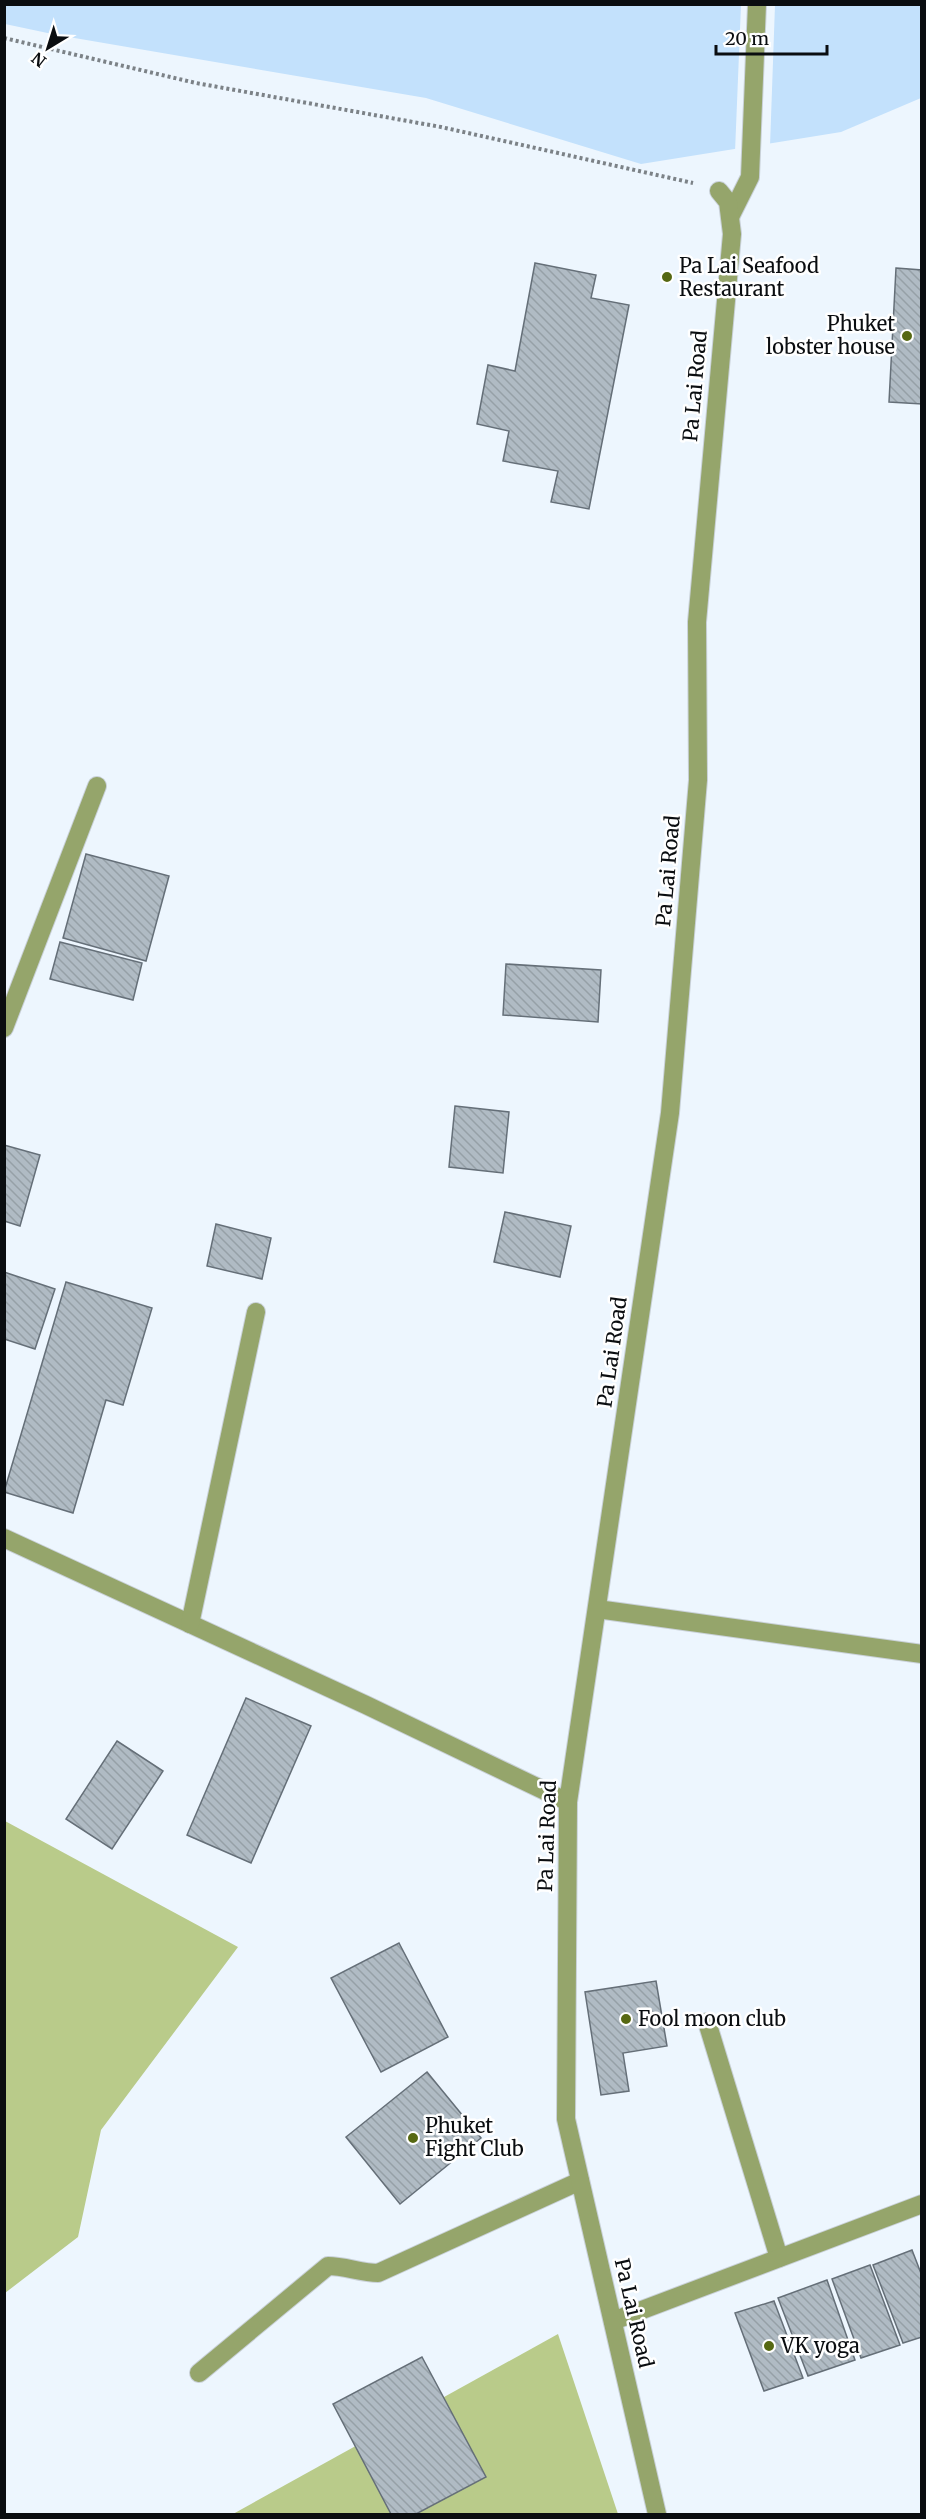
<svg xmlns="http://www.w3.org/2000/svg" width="926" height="2519" font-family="Merriweather,serif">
<defs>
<pattern id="building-back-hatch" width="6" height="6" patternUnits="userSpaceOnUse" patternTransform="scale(1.5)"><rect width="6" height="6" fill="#b0bbc4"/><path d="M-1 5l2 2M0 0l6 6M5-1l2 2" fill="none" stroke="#96a0a7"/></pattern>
</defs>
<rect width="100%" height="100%" fill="#edf6fe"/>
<g fill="#b9cb8a">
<polygon points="5,1821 238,1947 101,2130 78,2237 5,2293"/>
<polygon points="558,2334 618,2514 233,2514"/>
</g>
<polygon fill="#c3e1fc" points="5,4 921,5 921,98 841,132 641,164 426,98 57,35 5,24"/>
<polygon fill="#edf6fe" points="741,5 775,5 770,146 735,152"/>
<g fill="url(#building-back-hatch)" stroke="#656f78" stroke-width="1.5">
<polygon points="535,263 596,275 591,298 629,305 589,509 551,502 558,471 503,461 509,431 477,424 488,365 515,371"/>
<polygon points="896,268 922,270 922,404 889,402"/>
<polygon points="86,854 169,876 146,961 63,938"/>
<polygon points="60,942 142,963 133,1000 50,979"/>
<polygon points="506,964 601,970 598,1022 503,1015"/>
<polygon points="455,1106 509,1112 503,1173 449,1167"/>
<polygon points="4,1145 40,1155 20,1226 4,1221"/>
<polygon points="505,1212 571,1226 560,1277 494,1262"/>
<polygon points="216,1224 271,1238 262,1279 207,1266"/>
<polygon points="4,1272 55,1289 35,1349 4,1339"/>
<polygon points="66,1282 152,1308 123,1405 106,1400 73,1513 4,1492"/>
<polygon points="246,1698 311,1726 251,1863 187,1835"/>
<polygon points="117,1741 163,1771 112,1849 66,1819"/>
<polygon points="399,1943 448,2037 381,2072 331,1978"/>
<polygon points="656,1981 667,2046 623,2053 629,2091 601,2095 585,1992"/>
<polygon points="427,2072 481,2138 400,2204 346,2137"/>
<polygon points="912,2250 922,2276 922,2337 903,2343 873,2265"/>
<polygon points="870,2265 900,2345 861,2358 832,2279"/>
<polygon points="827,2280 855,2360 808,2376 778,2298"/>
<polygon points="774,2301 803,2378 764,2391 735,2313"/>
<polygon points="422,2357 486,2477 416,2514 391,2514 333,2404"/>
</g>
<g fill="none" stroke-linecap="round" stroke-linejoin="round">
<defs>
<g id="minor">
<polyline points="731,215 750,177 757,4"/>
<polyline points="4,1028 97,786"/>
<polyline points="4,1538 366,1705 568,1802"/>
<polyline points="597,1609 922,1654"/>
<polyline points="190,1624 256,1312"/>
<polyline points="707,2022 779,2258"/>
<polyline points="613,2321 922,2204"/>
<path d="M 199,2373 L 328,2266 C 345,2266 361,2273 378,2273 L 580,2181"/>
<polyline points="657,2514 566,2119 568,1802 670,1113 698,780 697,622 732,234 728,202 719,191"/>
</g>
</defs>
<use href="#minor" stroke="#c9d1d8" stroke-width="20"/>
<polyline stroke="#7c8287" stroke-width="4" stroke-dasharray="3 3" stroke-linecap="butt" points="4,38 196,83 441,127 693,183"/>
<use href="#minor" stroke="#95a56b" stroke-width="18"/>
</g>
<g fill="#566812" stroke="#fff" stroke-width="2">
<circle cx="667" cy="277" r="6"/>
<circle cx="907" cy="336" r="6"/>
<circle cx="626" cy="2019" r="6"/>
<circle cx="413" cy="2138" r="6"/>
<circle cx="769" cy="2346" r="6"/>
</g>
<g text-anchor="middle" stroke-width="5" stroke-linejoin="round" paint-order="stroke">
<g font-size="20" fill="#0a0d10" stroke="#fff" text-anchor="start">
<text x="679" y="273">Pa Lai Seafood<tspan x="679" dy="23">Restaurant</tspan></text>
<text x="895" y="331" text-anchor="end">Phuket<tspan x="895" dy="23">lobster house</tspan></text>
<text x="638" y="2026">Fool moon club</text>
<text x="425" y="2133">Phuket<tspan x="425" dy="23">Fight Club</tspan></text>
<text x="781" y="2353">VK yoga</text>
</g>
<g font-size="20" fill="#0a0d10" stroke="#fff">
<text transform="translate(695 386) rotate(-85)" y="7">Pa Lai Road</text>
<text transform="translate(668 871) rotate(-85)" y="7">Pa Lai Road</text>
<text transform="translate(612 1352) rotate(-82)" y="7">Pa Lai Road</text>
<text transform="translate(547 1836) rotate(-88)" y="7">Pa Lai Road</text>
<text transform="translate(634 2313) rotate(77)" y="7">Pa Lai Road</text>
</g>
</g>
<rect width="926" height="2519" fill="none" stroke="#0a0d10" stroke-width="12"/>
<g transform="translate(48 48) rotate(218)" stroke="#ffffff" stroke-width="4.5" paint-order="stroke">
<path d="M0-4.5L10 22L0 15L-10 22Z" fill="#0a0d10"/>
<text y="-9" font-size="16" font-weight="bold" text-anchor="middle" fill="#0a0d10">N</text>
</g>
<path d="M716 45v9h111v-9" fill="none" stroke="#0a0d10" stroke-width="3"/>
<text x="725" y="45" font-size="18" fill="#0a0d10" stroke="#ffffff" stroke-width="4.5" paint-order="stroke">20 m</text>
</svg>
